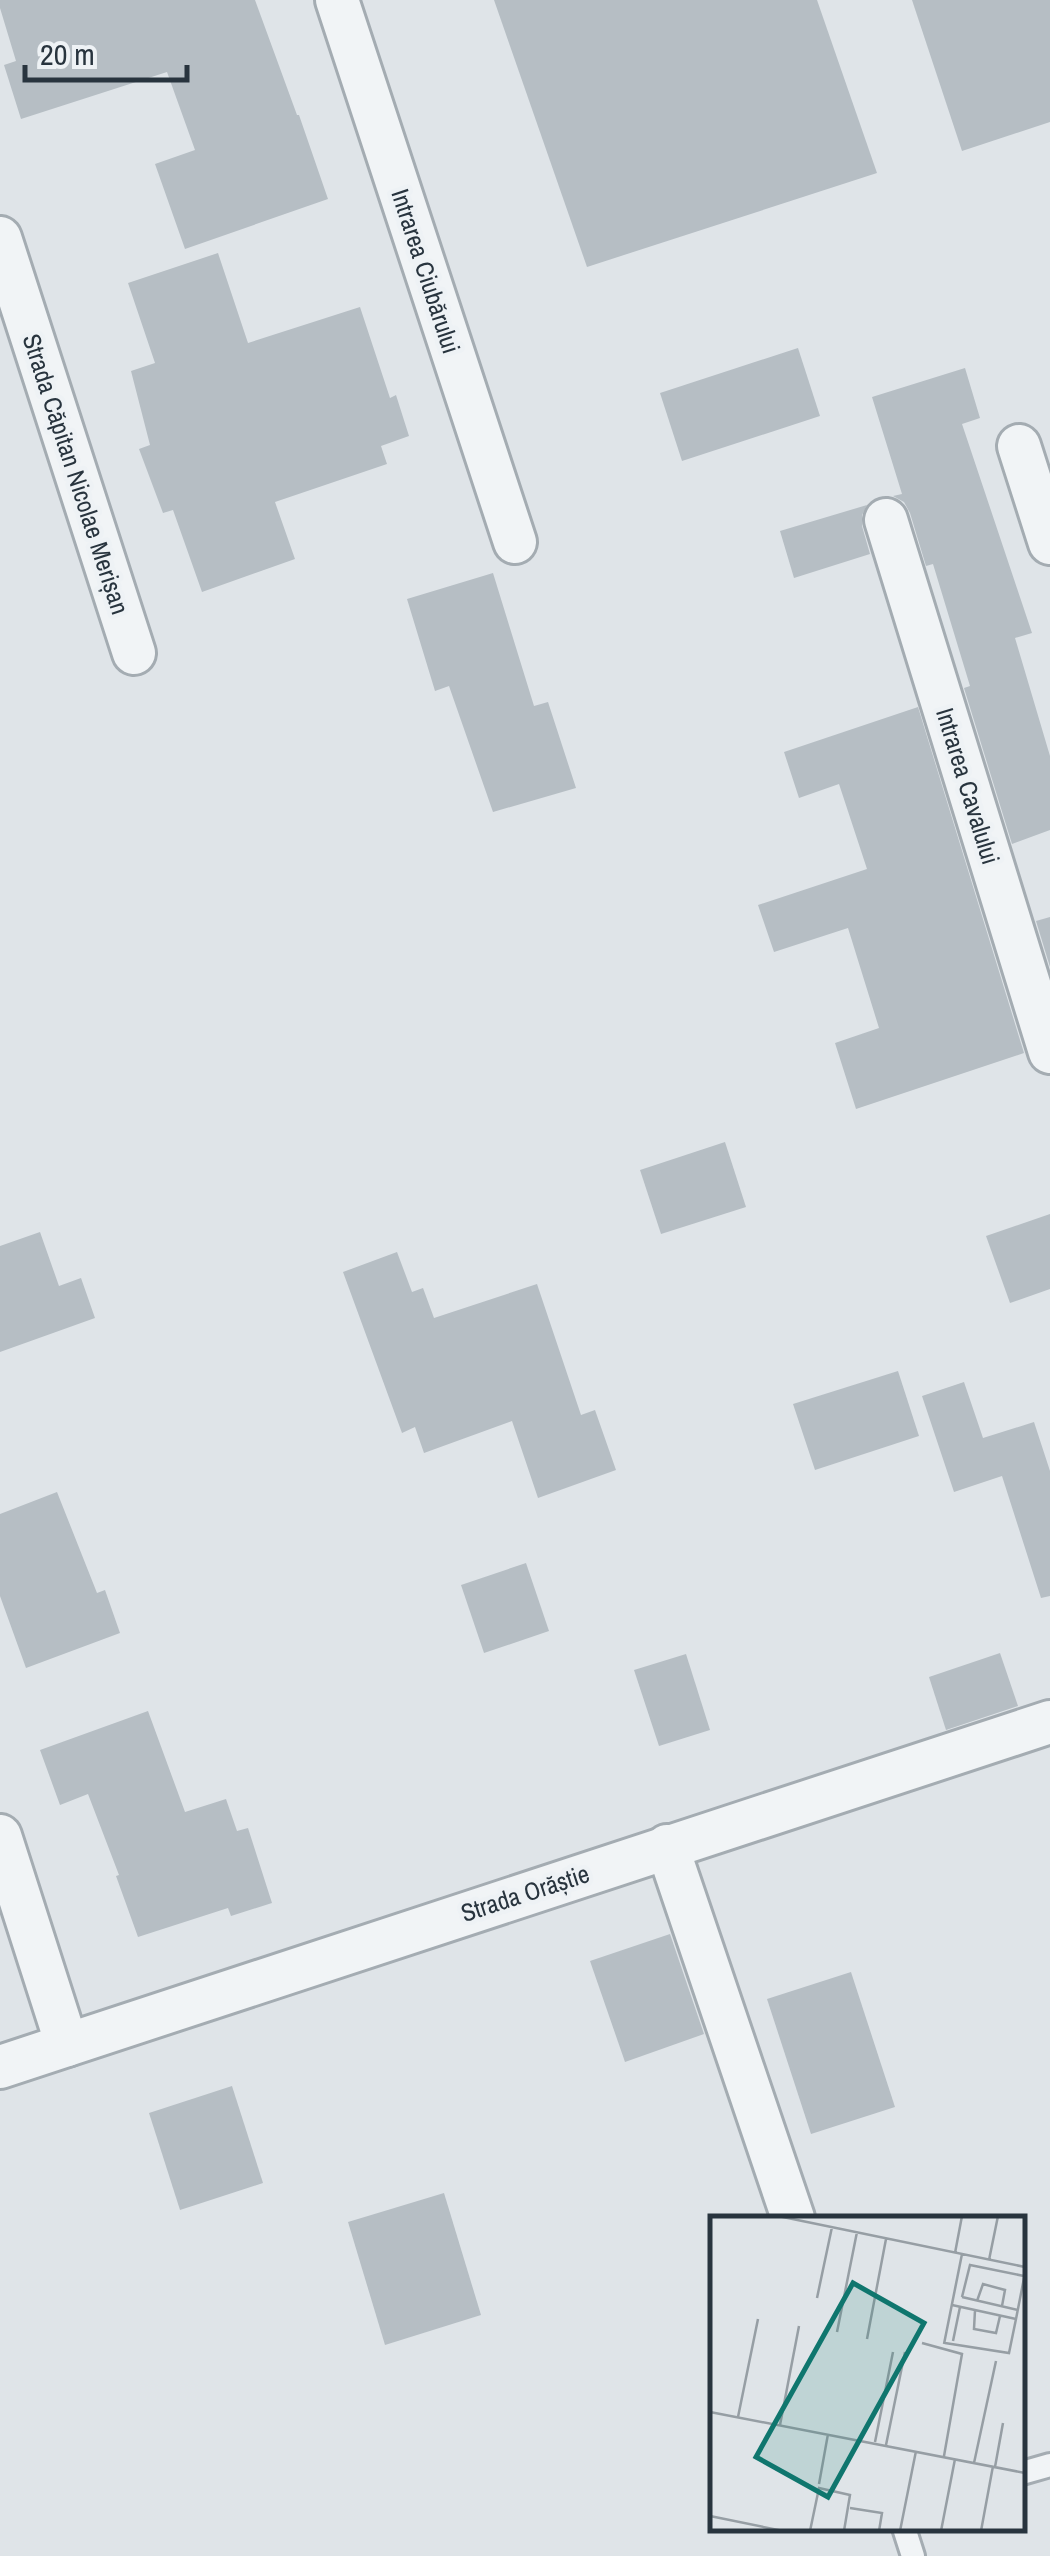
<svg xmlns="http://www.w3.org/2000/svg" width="1050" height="2556" font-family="'Archivo Narrow',sans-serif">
<rect width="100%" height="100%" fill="#dfe4e8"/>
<g fill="#b6bec4">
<polygon points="0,0 255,0 297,115 299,115 328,199 185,249 155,164 195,150 167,72 21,119 4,65 16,61 0,8"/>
<polygon points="494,0 817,0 877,173 587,267"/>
<polygon points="912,0 1050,0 1050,122 962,151"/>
<polygon points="218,253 248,343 360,307 390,398 396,395 409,436 381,446 387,464 275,502 295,559 202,592 173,510 163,513 139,449 150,445 131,371 155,363 128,283"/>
<polygon points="798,348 820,416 682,461 660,393"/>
<polygon points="965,368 980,418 962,424 1032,633 1015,638 1050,756 1050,830 1012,844 964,688 970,686 933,564 926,566 910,513 904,502 893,496 902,494 872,397"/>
<polygon points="867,505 862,515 862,526 870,554 794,578 780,531"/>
<polygon points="493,573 534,706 548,702 576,788 493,812 449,686 435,691 407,599"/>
<polygon points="918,707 1024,1053 856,1109 835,1043 879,1028 848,928 774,952 758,905 867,869 839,784 799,798 784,752"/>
<polygon points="1050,917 1050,967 1036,921"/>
<polygon points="725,1142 746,1207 661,1234 640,1170"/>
<polygon points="1050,1214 1050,1289 1010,1303 986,1236"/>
<polygon points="40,1232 59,1286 81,1278 95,1318 0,1352 0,1246"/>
<polygon points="397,1252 412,1292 423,1288 434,1318 537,1284 581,1415 595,1410 616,1470 538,1498 512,1421 424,1453 415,1427 402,1433 343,1272"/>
<polygon points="898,1371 919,1436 815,1470 793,1404"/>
<polygon points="964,1382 983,1438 1034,1422 1050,1471 1050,1596 1041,1598 1002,1476 954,1492 922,1396"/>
<polygon points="57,1492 97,1593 105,1590 120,1633 26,1668 0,1596 0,1514"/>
<polygon points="526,1563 549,1631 484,1653 461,1585"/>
<polygon points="1000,1653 1018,1706 946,1730 929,1677"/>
<polygon points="686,1654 710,1730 659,1746 634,1670"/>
<polygon points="148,1711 185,1812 226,1799 237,1831 248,1828 272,1903 231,1916 228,1908 138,1937 116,1876 119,1875 88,1794 60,1805 40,1750"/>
<polygon points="670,1934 704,2034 625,2062 590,1961"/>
<polygon points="851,1972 895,2107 811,2134 767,1999"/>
<polygon points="232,2086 263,2183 180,2210 149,2113"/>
<polygon points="444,2193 481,2315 385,2345 348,2222"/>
</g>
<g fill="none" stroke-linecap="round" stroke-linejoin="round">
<defs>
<g id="lane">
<polyline points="1022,2473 1050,2465"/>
<polyline points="904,2528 913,2556"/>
</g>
<g id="street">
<polyline points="337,0 515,542"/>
<polyline points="0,238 134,653"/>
<polyline points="1019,446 1050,543"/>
<polyline points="886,520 1050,1052"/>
<polyline points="0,1836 67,2045"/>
<polyline points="667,1846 793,2218"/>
<polyline points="0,2067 1050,1722"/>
</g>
</defs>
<use href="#lane" stroke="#a4acb2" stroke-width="28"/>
<use href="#street" stroke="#a4acb2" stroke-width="48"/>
<use href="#lane" stroke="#f1f4f6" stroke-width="22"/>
<use href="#street" stroke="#f1f4f6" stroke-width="42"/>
</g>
<g text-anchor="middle" stroke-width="9" stroke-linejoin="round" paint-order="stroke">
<g font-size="25" fill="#28343e" stroke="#eef2f5">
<text transform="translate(426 271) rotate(72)" y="9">Intrarea Ciubărului</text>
<text transform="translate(76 474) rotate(72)" y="9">Strada Căpitan Nicolae Merișan</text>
<text transform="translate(968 786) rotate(73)" y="9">Intrarea Cavalului</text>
<text transform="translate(525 1893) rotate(-18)" y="9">Strada Orăștie</text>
</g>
</g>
<g transform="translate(710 2216)">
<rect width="315" height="315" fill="#dfe4e8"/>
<path fill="none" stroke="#969ea4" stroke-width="2.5" d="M 68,0 L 315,51M 245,37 L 252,0M 279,44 L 288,0M 252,81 L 260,49 L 314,60M 252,81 L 308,94M 107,82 L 122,11M 267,85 L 273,68 L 295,74 L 292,90M 242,89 L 306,103 L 315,57M 265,94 L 264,113 L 286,117 L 290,100M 127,116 L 147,16M 157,123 L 176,23M 243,125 L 250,91M 212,127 L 252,138 L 234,240M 235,127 L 299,137 L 306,103M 234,128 L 252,38M 0,196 L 315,257M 28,201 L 48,103M 70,209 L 89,110M 165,226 L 183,136M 176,229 L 195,136M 264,247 L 286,145M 285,251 L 293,207M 109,268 L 118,218M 140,292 L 172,297 L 169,315M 0,300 L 73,315M 100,315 L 109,272 L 140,279 L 134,315M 190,315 L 206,235M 231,315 L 245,243M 271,315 L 283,250"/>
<path fill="#0f766e" fill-opacity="0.15" stroke="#0f766e" stroke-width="5" d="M 143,67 L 214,107 L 118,281 L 46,241 Z"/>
<rect width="315" height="315" fill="none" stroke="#28343e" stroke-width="5"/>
</g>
<path d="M25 65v15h162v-15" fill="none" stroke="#28343e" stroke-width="5"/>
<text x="40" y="65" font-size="30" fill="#28343e" stroke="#eef2f5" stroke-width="8" paint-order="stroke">20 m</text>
</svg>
